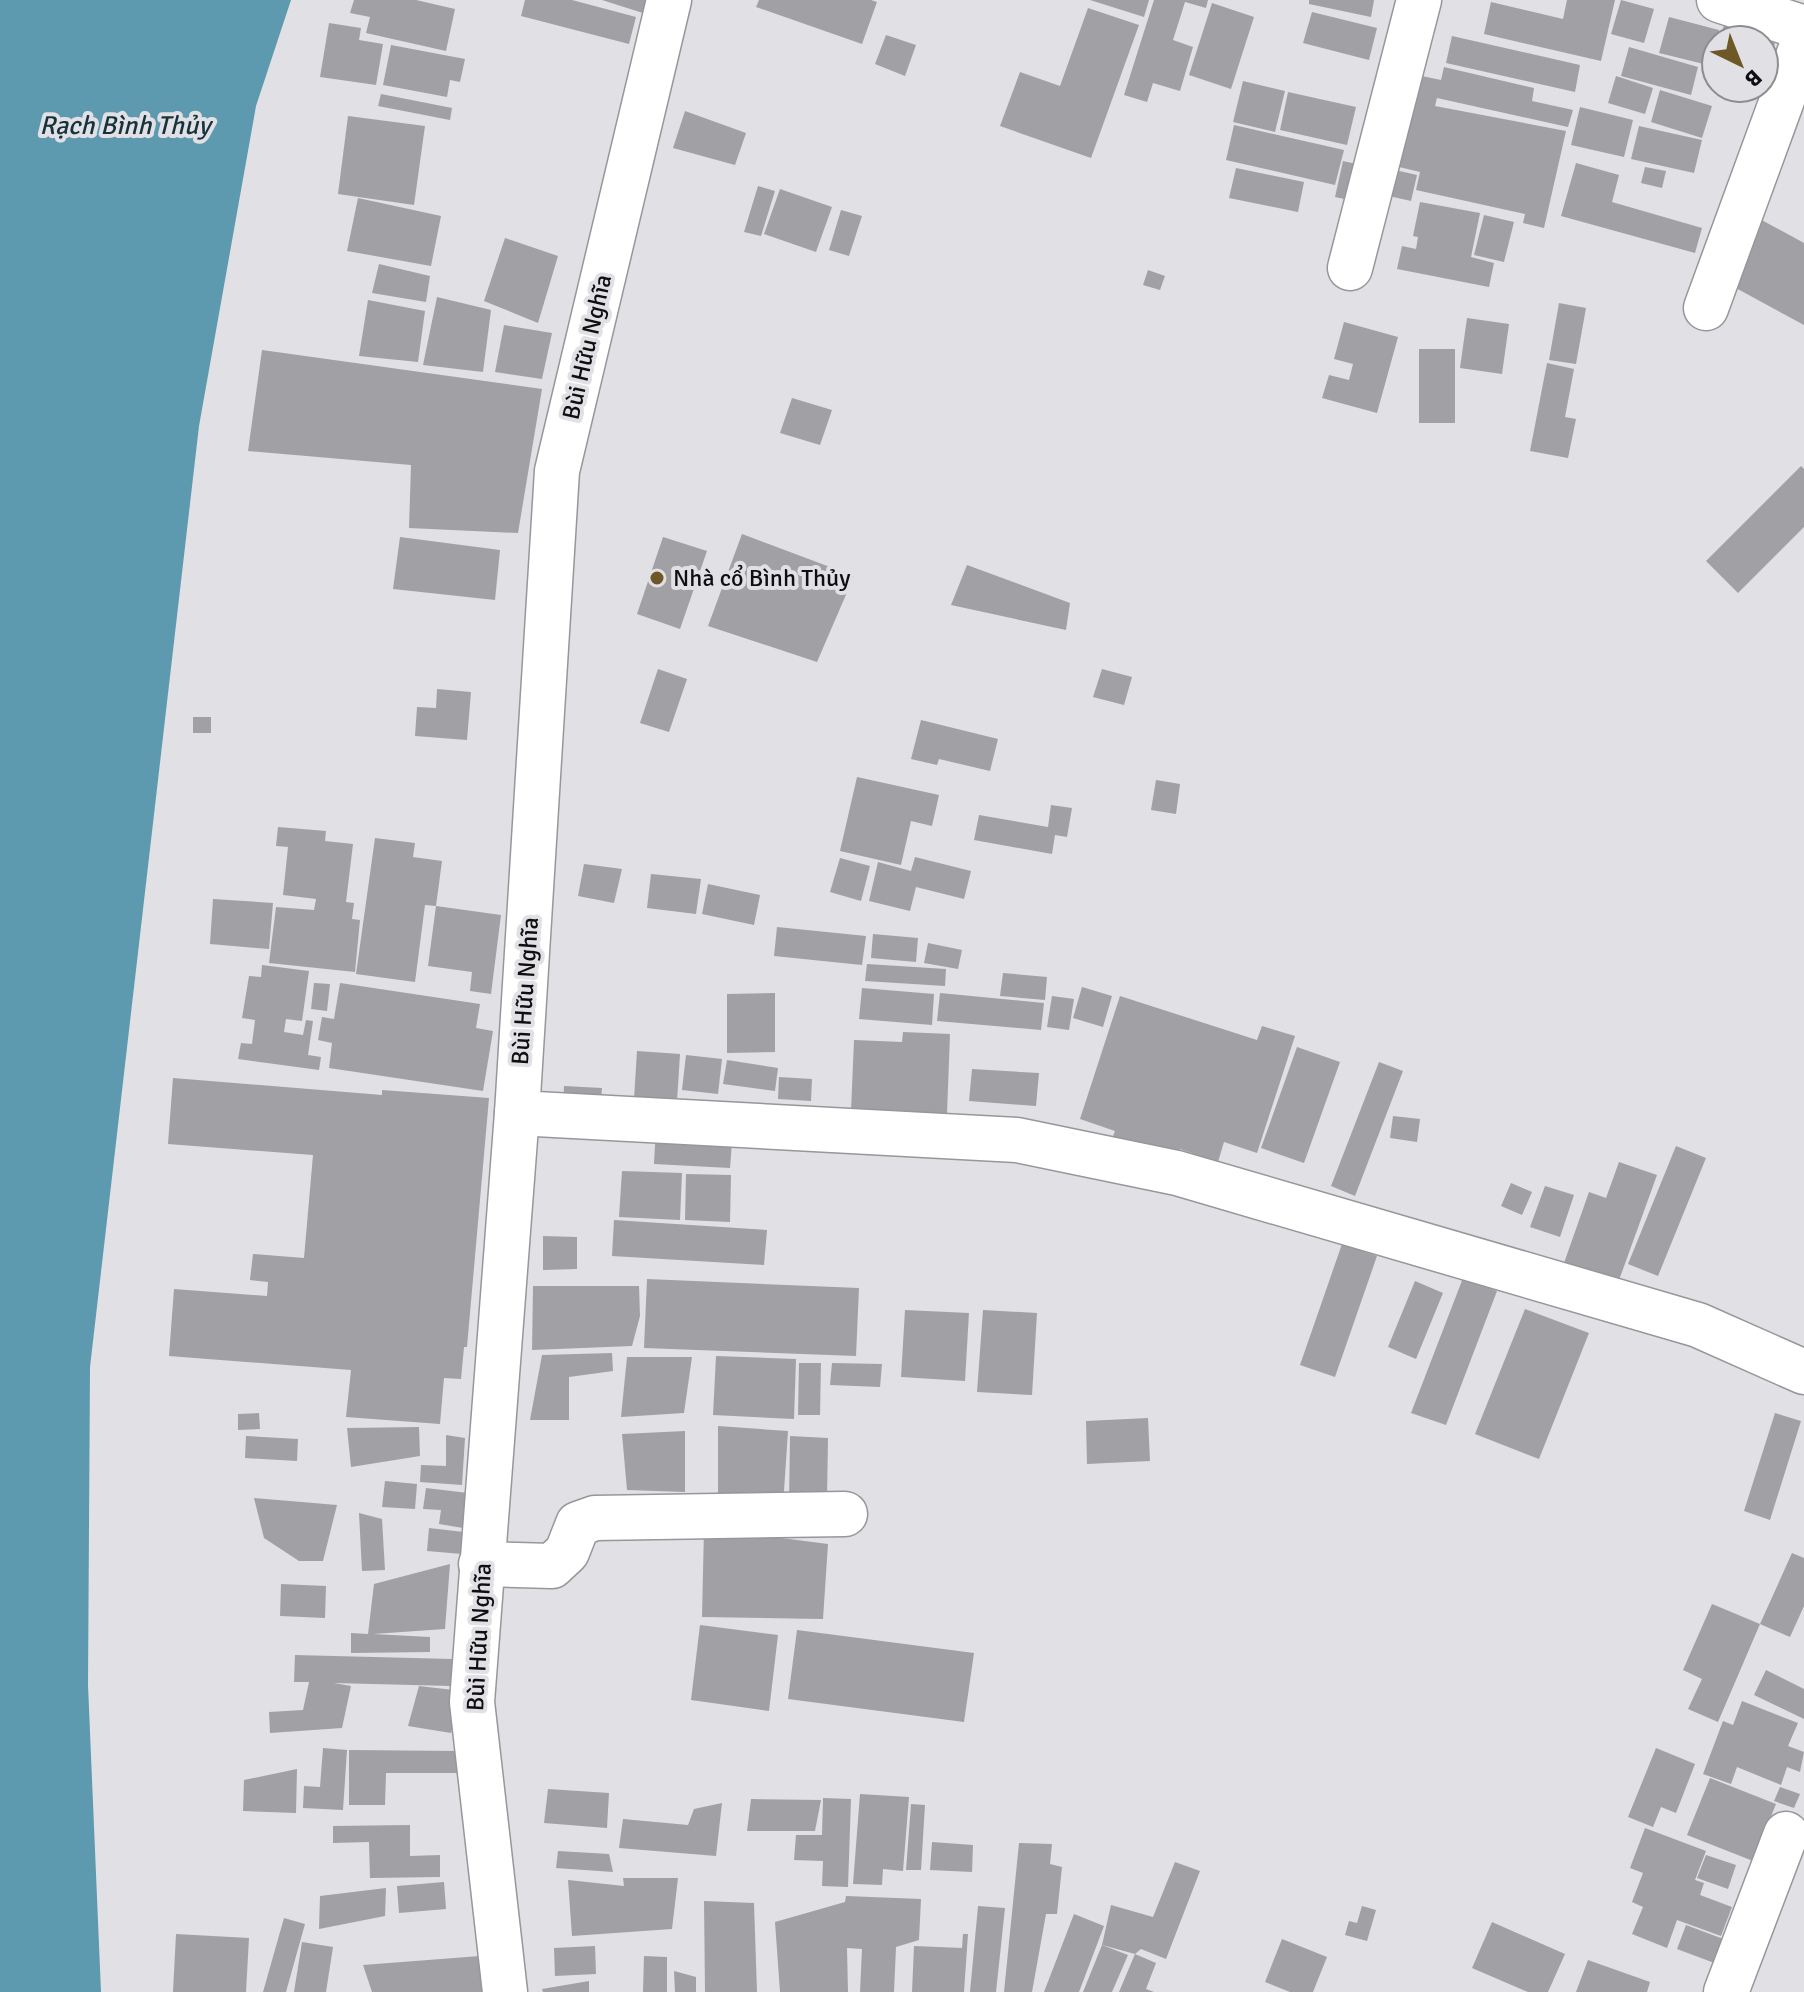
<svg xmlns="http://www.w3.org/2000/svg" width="1804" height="1992" font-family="Signika,sans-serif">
<rect width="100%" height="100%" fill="#e1e0e4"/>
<polygon fill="#5d99af" points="0,0 291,0 256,106 199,426 90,1367 88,1685 101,1992 0,1992"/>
<g fill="#a1a0a4">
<polygon points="354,0 416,0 455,9 446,51 366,33 370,17 350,13"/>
<polygon points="525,0 572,0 636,17 629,44 521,16"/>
<polygon points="602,0 650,0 646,14"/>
<polygon points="759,0 871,0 877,2 862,44 756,7"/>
<polygon points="1090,0 1149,0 1144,17"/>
<polygon points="1154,0 1208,0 1206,8 1185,2 1173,40 1193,47 1180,91 1153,83 1147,102 1124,95"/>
<polygon points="1309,0 1374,0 1371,17 1309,4"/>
<polygon points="1567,0 1615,0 1601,61 1484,34 1491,2 1563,19"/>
<polygon points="1621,0 1654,9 1644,43 1611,34"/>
<polygon points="1212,3 1254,17 1231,89 1189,75"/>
<polygon points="1088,8 1139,25 1091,158 1000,126 1020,72 1060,86"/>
<polygon points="1312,12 1377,28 1369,60 1303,43"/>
<polygon points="1669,17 1719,30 1716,67 1659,53"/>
<polygon points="1725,22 1751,29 1748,40 1721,34"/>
<polygon points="329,23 361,28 359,40 383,44 376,85 320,77"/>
<polygon points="886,35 916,45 905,76 875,64"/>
<polygon points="1753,35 1775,43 1764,72 1764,40 1751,40"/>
<polygon points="1452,36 1580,65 1575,92 1446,63"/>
<polygon points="391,45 465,59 460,82 450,80 447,97 383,85"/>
<polygon points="1629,47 1698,67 1691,95 1621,76"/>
<polygon points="1444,67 1534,88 1532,101 1573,110 1568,127 1437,98 1435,106 1566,131 1544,228 1523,223 1525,214 1416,190 1420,172 1378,162 1412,74 1441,80"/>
<polygon points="1616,76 1653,88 1645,114 1608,103"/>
<polygon points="1243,81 1285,91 1275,132 1233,122"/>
<polygon points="1660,90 1712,106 1702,138 1651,122"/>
<polygon points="1288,92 1356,107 1347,145 1280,130"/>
<polygon points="381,94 452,108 450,120 378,106"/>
<polygon points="1580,107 1633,120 1624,157 1571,145"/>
<polygon points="685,111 746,133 735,165 673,148"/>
<polygon points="348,116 425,126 414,205 338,194"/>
<polygon points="1234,125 1344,150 1335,185 1226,160"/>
<polygon points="1639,126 1702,140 1694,173 1631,159"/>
<polygon points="1343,161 1370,167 1363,203 1335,197"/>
<polygon points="1576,163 1619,175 1612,202 1702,228 1695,253 1561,216"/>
<polygon points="1645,167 1666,171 1662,188 1641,183"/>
<polygon points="1236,168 1304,182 1298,212 1229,198"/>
<polygon points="1395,170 1417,175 1411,201 1389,196"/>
<polygon points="758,186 775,191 761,236 744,232"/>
<polygon points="780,189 832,207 816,252 764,234"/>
<polygon points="358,198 441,216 431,266 347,251"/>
<polygon points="1420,202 1480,213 1471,257 1494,263 1489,287 1397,269 1402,246 1416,249 1418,237 1413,236"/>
<polygon points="841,210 862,216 849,256 829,250"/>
<polygon points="1484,215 1514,222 1504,262 1474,255"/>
<polygon points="1758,218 1804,243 1804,325 1723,281"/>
<polygon points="505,238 558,256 538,323 484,301"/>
<polygon points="379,264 430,276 426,302 372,293"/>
<polygon points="1148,270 1165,276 1160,290 1143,285"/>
<polygon points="437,297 491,310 483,372 423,365"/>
<polygon points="368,300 425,311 418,362 359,356"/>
<polygon points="1559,303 1586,308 1576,364 1549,360"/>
<polygon points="1467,318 1509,324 1502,374 1460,368"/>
<polygon points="1344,322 1398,337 1377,413 1322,398 1329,375 1349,380 1353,364 1334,359"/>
<polygon points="504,325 552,333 542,379 495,372"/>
<rect x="1419" y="349" width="36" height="74"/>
<polygon points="262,350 542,389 518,533 409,528 411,465 248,451"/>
<polygon points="1547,363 1574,369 1565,417 1576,419 1568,458 1530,451"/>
<polygon points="792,398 832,410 820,445 780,433"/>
<polygon points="1801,466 1804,469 1804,527 1738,593 1706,561"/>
<polygon points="742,534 854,576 817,662 708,626"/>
<polygon points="400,537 500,550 495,600 393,589"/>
<polygon points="663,537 707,551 680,629 637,614"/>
<polygon points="967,565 1070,603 1066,630 951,605"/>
<polygon points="658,669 687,679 669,732 640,723"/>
<polygon points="1102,669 1132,677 1124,705 1093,697"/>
<polygon points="437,689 471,692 467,740 415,736 417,707 436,708"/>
<rect x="193" y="717" width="18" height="16"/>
<polygon points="921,720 998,739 990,771 939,759 937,765 911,759"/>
<polygon points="857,777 939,795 932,826 911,821 901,865 840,851"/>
<polygon points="1156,780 1180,784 1176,814 1151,810"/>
<polygon points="1051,805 1072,808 1067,837 1055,835 1052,854 974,840 979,815 1048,827"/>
<polygon points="278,827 326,831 325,841 353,844 346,902 354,903 352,919 360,920 355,972 269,963 276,907 314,910 316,899 283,895 288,847 276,846"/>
<polygon points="375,838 415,843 413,857 442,861 436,906 425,905 415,982 356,974"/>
<polygon points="915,857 971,871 964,899 916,887 910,911 869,901 878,862 911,871"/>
<polygon points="840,858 870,866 861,901 830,892"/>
<polygon points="584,864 622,869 614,903 578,896"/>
<polygon points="651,874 701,879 696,914 647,908"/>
<polygon points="708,884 760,895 754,925 702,914"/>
<polygon points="213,899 273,903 269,949 210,944"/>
<polygon points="436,906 501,915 491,994 470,991 472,972 428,966"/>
<polygon points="777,927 866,936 862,965 774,956"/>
<polygon points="873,934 918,938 916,962 871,958"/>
<polygon points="928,943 962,950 958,969 924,963"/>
<polygon points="867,964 946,969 945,986 865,981"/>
<polygon points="262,965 309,971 302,1021 286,1019 284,1032 303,1035 306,1020 313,1021 308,1055 321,1057 319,1070 238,1059 241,1043 252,1044 255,1020 242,1018 249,976 261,977"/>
<polygon points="1003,973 1047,977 1045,1000 1000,996"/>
<polygon points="314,983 330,984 327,1011 311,1009"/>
<polygon points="340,983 480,1004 476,1028 493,1031 483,1091 329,1068 332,1043 318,1040 322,1017 334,1019"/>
<polygon points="1082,987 1112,996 1103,1027 1073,1018"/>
<polygon points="862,988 934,994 932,1025 859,1019"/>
<polygon points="775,993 775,1052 727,1053 727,994"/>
<polygon points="940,993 1044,1003 1041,1030 937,1021"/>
<polygon points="1052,996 1074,999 1069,1030 1047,1027"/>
<polygon points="1120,996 1257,1040 1262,1026 1295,1036 1257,1153 1224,1142 1218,1162 1180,1149 1177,1156 1110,1144 1115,1131 1080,1119"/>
<polygon points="903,1032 950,1034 947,1114 851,1111 854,1040 902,1042"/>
<polygon points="1297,1047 1340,1062 1304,1163 1261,1148"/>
<polygon points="637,1051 680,1054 676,1117 633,1115"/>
<polygon points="686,1055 722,1059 718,1094 682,1090"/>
<polygon points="727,1060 778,1068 775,1091 723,1084"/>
<polygon points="1379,1062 1403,1071 1355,1196 1331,1186"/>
<polygon points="972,1069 1039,1073 1036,1106 969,1101"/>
<polygon points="779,1077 812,1079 811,1101 778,1099"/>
<polygon points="173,1078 382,1095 382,1090 489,1098 467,1347 464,1347 461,1379 444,1378 440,1424 346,1417 351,1370 169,1356 174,1289 267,1296 268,1282 250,1280 253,1254 304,1258 313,1155 168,1144"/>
<polygon points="564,1086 602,1088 600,1111 563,1109"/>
<polygon points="1393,1116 1420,1119 1417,1142 1390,1138"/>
<polygon points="656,1126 733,1130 730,1168 654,1164"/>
<polygon points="1676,1146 1706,1158 1658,1276 1628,1264"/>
<polygon points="1619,1162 1657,1175 1618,1283 1564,1263 1589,1192 1606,1198"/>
<polygon points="622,1171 682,1173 680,1220 619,1217"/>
<polygon points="686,1174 731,1175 730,1222 685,1220"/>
<polygon points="1511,1183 1532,1192 1522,1215 1501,1206"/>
<polygon points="1545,1186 1574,1195 1560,1237 1530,1227"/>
<polygon points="614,1220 767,1230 764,1265 612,1256"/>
<polygon points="543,1236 577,1237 577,1269 543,1270"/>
<polygon points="1342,1244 1377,1256 1335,1377 1300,1365"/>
<polygon points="1463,1278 1497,1291 1446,1425 1411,1413"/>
<polygon points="647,1279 859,1288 856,1356 644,1348"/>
<polygon points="1415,1281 1443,1293 1416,1359 1388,1347"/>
<polygon points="533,1286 639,1286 640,1316 632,1346 532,1350"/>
<polygon points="1525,1309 1589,1333 1539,1459 1475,1434"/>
<polygon points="905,1310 969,1313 965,1381 901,1377"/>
<polygon points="983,1310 1037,1313 1032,1395 977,1392"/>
<polygon points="612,1353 613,1371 569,1377 569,1420 530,1420 542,1355"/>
<polygon points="716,1356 796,1359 794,1419 713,1415"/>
<polygon points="627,1357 692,1357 684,1413 621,1417"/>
<polygon points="799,1363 821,1363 820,1415 798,1415"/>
<polygon points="832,1363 882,1364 880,1387 830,1385"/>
<polygon points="259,1413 260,1429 238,1430 238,1414"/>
<polygon points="1775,1413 1801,1421 1770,1520 1744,1511"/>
<polygon points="1148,1418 1150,1461 1087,1464 1086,1421"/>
<polygon points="718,1426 788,1431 783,1506 718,1500"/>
<polygon points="419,1427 420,1456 351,1467 347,1428"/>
<polygon points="685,1431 685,1492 627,1490 622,1434"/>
<polygon points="446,1435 465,1438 462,1485 420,1482 421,1465 446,1466"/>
<polygon points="246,1436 298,1439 297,1461 245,1458"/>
<polygon points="790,1436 828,1438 827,1499 789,1504"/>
<polygon points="385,1481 417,1484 415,1509 382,1507"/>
<polygon points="426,1488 468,1493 463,1528 439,1524 441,1510 423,1509"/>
<polygon points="254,1498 337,1505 323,1561 299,1561 264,1538"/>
<polygon points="359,1513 382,1519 385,1570 362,1571"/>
<polygon points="429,1528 464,1532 462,1554 427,1551"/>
<polygon points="704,1528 828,1544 823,1619 702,1617"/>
<polygon points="1792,1553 1804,1558 1804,1606 1790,1637 1760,1624"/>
<polygon points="450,1564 445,1629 373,1634 430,1637 430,1652 351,1653 351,1633 368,1634 374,1584"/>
<polygon points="281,1584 326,1586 325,1618 280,1616"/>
<polygon points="1712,1604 1760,1624 1718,1722 1688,1709 1702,1679 1683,1670"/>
<polygon points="700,1625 778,1635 769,1711 691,1700"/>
<polygon points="797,1630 974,1653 964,1722 788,1699"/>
<polygon points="295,1655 452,1659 451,1686 334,1683 351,1686 342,1728 270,1733 269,1712 303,1710 309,1682 294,1682"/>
<polygon points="1766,1670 1804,1689 1804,1719 1754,1695"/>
<polygon points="419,1686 462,1691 451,1733 408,1726"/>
<polygon points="1742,1701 1798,1723 1788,1746 1804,1752 1800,1772 1787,1767 1781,1785 1737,1767 1731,1784 1703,1774 1723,1721 1733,1725"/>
<polygon points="323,1748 347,1750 343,1810 303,1808 304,1786 320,1787"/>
<polygon points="1656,1748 1695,1764 1676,1813 1661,1807 1653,1827 1628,1817"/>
<polygon points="349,1750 458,1751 458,1773 386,1773 385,1805 349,1805"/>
<polygon points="297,1769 296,1813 243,1811 244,1780"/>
<polygon points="1710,1778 1776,1804 1753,1861 1687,1835"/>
<polygon points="1780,1787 1800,1794 1794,1808 1774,1801"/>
<polygon points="548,1789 609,1793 607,1828 544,1823"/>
<polygon points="860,1794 909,1797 903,1871 883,1869 882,1885 853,1884"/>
<polygon points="823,1798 851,1799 848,1887 822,1886 823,1861 794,1860 796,1835 822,1835"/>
<polygon points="751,1799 821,1800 815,1831 747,1831"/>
<polygon points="722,1803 716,1856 619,1848 623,1819 688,1825 694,1809"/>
<polygon points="911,1804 925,1805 921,1870 906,1870"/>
<polygon points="410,1825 410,1856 440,1855 440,1877 370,1878 369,1842 333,1843 333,1826"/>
<polygon points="1645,1828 1706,1851 1695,1880 1704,1883 1700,1895 1732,1907 1721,1936 1677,1920 1667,1948 1632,1934 1643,1907 1632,1902 1643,1873 1630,1868"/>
<polygon points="932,1842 973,1845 972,1872 930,1870"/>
<polygon points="1019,1843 1052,1844 1050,1864 1062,1867 1057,1914 1046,1914 1032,1992 1004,1992"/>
<polygon points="558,1851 609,1854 613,1872 556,1868"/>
<polygon points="1706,1855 1736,1865 1728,1889 1697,1878"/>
<polygon points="1175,1862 1200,1871 1166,1959 1141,1949 1135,1954 1156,1963 1146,1989 1154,1992 1119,1992 1135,1954 1102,1945 1111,1905 1153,1917"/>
<polygon points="623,1878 678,1878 672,1929 572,1936 568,1880 624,1886"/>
<polygon points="444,1882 446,1909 399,1913 397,1886"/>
<polygon points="386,1888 385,1916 319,1929 320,1896"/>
<polygon points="846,1896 921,1899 919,1940 896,1947 894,1992 860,1992 862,1949 847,1948 848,1992 780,1992 775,1922 845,1902"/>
<polygon points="704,1901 754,1903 757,1992 705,1992"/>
<polygon points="978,1906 1005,1908 996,1992 970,1992"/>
<polygon points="1362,1906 1376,1910 1367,1941 1345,1935 1349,1921 1357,1923"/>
<polygon points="1074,1914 1104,1926 1079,1992 1044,1992"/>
<polygon points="284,1918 305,1924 286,1992 263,1992"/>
<polygon points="1492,1922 1565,1954 1548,1992 1528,1992 1472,1968"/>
<polygon points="1686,1925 1726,1940 1717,1964 1677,1949"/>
<polygon points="176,1934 249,1938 246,1992 173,1992"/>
<polygon points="963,1934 968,1934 964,1992 912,1992 914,1946 962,1948"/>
<polygon points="1282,1939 1327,1957 1313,1992 1290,1992 1265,1982"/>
<polygon points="302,1942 333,1947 326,1992 294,1992"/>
<polygon points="1102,1945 1128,1955 1112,1992 1083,1992"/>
<polygon points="595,1946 596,1974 555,1976 554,1948"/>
<polygon points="480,1956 486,1992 372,1992 363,1965"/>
<polygon points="644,1956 667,1957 667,1992 643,1992"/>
<polygon points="1588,1960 1650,1982 1647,1992 1576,1992"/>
<polygon points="674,1971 696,1977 696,1992 675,1992"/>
<polygon points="589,1981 589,1992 543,1992 542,1989"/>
</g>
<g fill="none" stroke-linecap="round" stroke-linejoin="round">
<defs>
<g id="minor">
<polyline points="1719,0 1804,28"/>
<polyline points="1350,268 1419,0"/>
<polyline points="1706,308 1804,40"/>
<polyline points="517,1113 1017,1140 1177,1173 1698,1325 1804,1372"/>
<polyline points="481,1564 552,1566 567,1552 578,1524 595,1518 845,1514"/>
<polyline points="505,1992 472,1702 517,1113 557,471 669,0"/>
<polyline points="1726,1992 1786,1834"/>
</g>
</defs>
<use href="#minor" stroke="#97969a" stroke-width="47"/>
<use href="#minor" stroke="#fff" stroke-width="44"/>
</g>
<circle fill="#6f5828" stroke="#e1e0e4" stroke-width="3" cx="657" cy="578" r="8"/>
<g text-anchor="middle" stroke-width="8" stroke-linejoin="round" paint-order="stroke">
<g font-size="24" fill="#0f0e10" stroke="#e1e0e4">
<text transform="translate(587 347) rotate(-77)" y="8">Bùi Hữu Nghĩa</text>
<text transform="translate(525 991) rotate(-86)" y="8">Bùi Hữu Nghĩa</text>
<text transform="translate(479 1637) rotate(-87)" y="8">Bùi Hữu Nghĩa</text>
</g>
<g font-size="24" fill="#0f0e10" stroke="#e1e0e4" text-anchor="start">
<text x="673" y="586">Nhà cổ Bình Thủy</text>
</g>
<g font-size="26" font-style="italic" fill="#15323d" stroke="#e1e0e4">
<text x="125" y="134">Rạch Bình Thủy</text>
</g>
</g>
<g transform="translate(1740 64) rotate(137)"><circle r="38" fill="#e1e0e4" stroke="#8d8c8f" stroke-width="2"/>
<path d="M0-6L14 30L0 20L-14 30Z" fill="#6f5828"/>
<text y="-12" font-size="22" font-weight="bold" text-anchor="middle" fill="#0f0e10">B</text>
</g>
</svg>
